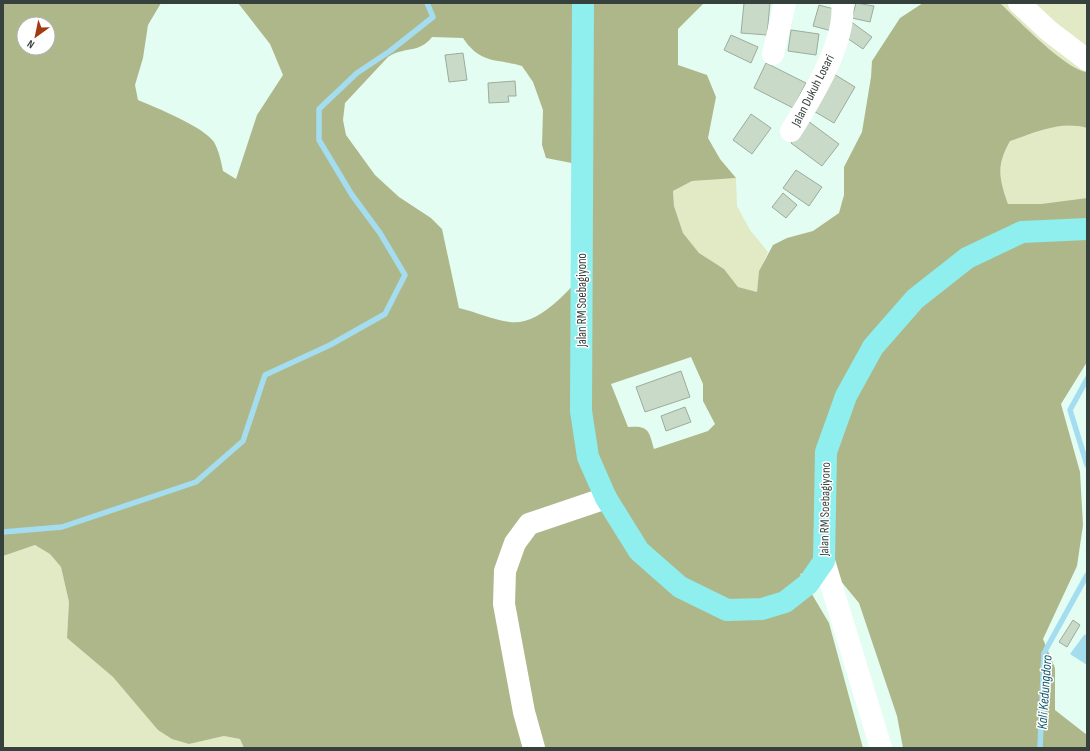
<svg xmlns="http://www.w3.org/2000/svg" width="1090" height="751" font-family="'Sofia Sans Condensed',sans-serif">
<rect width="100%" height="100%" fill="#e4fdf2"/>
<g fill="#e1e9c5">
<path d="M 1000,3 L 1087,3 L 1087,72 C 1068,71 1015,18 1000,3 Z"/>
<path d="M 1074,124 L 1087,128 L 1087,198 L 1041,204 L 1008,204 C 999,178 996,166 1010,141 L 1057,125 Z"/>
<polygon points="736,178 737,206 750,230 768,252 759,271 757,292 738,287 724,269 699,253 683,233 674,206 673,191 692,181"/>
<polygon points="35,545 50,554 61,567 69,602 67,638 113,677 137,704 189,744 224,736 240,739 244,748 3,748 3,556"/>
</g>
<path fill="#aeb789" fill-rule="evenodd" d="M 3,3 L 161,3 L 148,25 L 143,58 L 135,85 L 138,100 C 155,107 204,127 214,142 C 219,151 221,161 223,171 L 236,179 L 257,115 L 283,75 L 270,44 L 238,3 L 704,3 L 678,29 L 678,65 L 707,75 L 716,97 L 708,138 L 720,159 L 736,178 L 692,181 L 673,191 L 674,206 L 683,233 L 699,253 L 724,269 L 738,287 L 757,292 L 759,271 L 773,245 L 787,238 L 813,231 L 839,213 L 844,195 L 844,167 L 862,132 L 871,77 L 872,61 L 900,18 L 923,3 L 1000,3 C 1016,18 1067,71 1087,72 L 1087,128 C 1060,120 1035,133 1010,141 C 996,166 999,178 1008,204 L 1041,204 L 1087,198 L 1087,362 L 1061,404 L 1080,472 L 1083,525 L 1077,566 L 1043,639 L 1055,668 L 1055,710 L 1087,735 L 1087,748 L 903,748 L 897,716 L 859,603 L 830,568 L 800,574 L 829,623 L 863,748 L 244,748 L 240,739 L 224,736 L 189,744 L 172,739 L 158,730 L 113,677 L 67,638 L 69,602 L 61,567 L 50,554 L 35,545 L 3,556 ZM 24,24 L 48,24 L 48,48 L 24,48 ZM 432,37 L 463,38 C 481,65 496,58 522,66 L 533,82 L 543,110 L 542,145 L 546,158 L 592,167 L 589,268 C 570,288 541,326 510,322 C 493,320 476,312 459,308 L 442,229 L 431,218 L 399,197 L 375,175 L 346,135 L 343,120 L 345,103 L 388,57 C 404,46 419,54 432,37 ZM 691,357 L 703,384 L 703,401 L 715,424 L 708,431 L 654,449 C 649,431 649,425 628,427 L 611,384 Z"/>
<polygon fill="#a4ddef" points="1087,634 1087,665 1070,654 1084,635"/>
<g fill="none" stroke-linecap="round" stroke-linejoin="round">
<g stroke="#a4ddef" stroke-width="5.5">
<polyline points="1087,379 1070,410 1087,465"/>
<polyline points="3,532 62,527 196,482 243,441 265,375 330,345 385,314 405,275 380,233 352,195 319,140 319,109 357,73 390,51 433,17 427,3"/>
<polyline points="1040,748 1044,653 1087,575"/>
</g>
</g>
<g fill="#cadac8" stroke="#9cac9b">
<polygon points="744,3 770,3 767,35 741,33"/>
<polygon points="856,3 874,6 870,22 852,18"/>
<polygon points="819,5 838,10 832,31 813,26"/>
<polygon points="850,21 872,37 863,49 841,34"/>
<polygon points="791,30 819,34 816,55 788,51"/>
<polygon points="731,35 758,47 751,63 724,50"/>
<polygon points="463,53 467,80 449,82 445,55"/>
<polygon points="766,63 806,83 793,108 754,88"/>
<polygon points="834,74 855,87 834,123 812,110"/>
<polygon points="515,81 516,96 508,96 509,102 489,103 488,83"/>
<polygon points="751,114 771,128 752,154 733,140"/>
<polygon points="808,121 839,144 822,166 791,143"/>
<polygon points="796,170 822,187 809,206 783,188"/>
<polygon points="783,193 797,205 786,218 772,207"/>
<polygon points="681,371 690,397 645,412 636,387"/>
<polygon points="685,407 691,422 666,431 661,416"/>
<polygon points="1073,620 1080,625 1067,647 1059,642"/>
</g>
<g fill="none" stroke-linecap="round" stroke-linejoin="round">
<g stroke="#fff" stroke-width="22">
<polyline points="1019,3 1049,31 1087,60"/>
<polyline points="773,54 785,3"/>
<path d="M 791,131 C 811,99 847,41 842,3"/>
<polyline points="824,561 881,748"/>
<polyline points="534,748 524,712 504,604 505,571 515,543 529,524 606,498"/>
</g>
<polyline stroke="#8eefee" stroke-width="22" points="583,3 581,411 588,457 606,498 639,551 680,587 727,610 762,609 785,602 808,584 824,561 826,452 846,396 873,347 915,299 967,258 1022,232 1087,229"/>
</g>
<g text-anchor="middle" stroke-width="3" stroke-linejoin="round" paint-order="stroke">
<g font-size="13" fill="#36403c" stroke="#fff">
<text transform="translate(812 90) rotate(-63)" y="5">Jalan Dukuh Losari</text>
<text transform="translate(581 300) rotate(-90)" y="5">Jalan RM Soebagiyono</text>
<text transform="translate(824 509) rotate(-89)" y="5">Jalan RM Soebagiyono</text>
</g>
<g font-size="14" font-style="italic" fill="#0c596c" stroke="#fff">
<text transform="translate(1044 692) rotate(-86)" y="5">Kali Kedungdoro</text>
</g>
</g>
<rect width="1090" height="751" fill="none" stroke="#36403c" stroke-width="8"/>
<g transform="translate(36 36) rotate(213)"><circle r="19" fill="#ffffff" stroke="#afb3b1"/>
<path d="M0-3L7 15L0 10L-7 15Z" fill="#a13b11"/>
<text y="-6" font-size="11" font-weight="bold" text-anchor="middle" fill="#36403c">N</text>
</g>
</svg>
